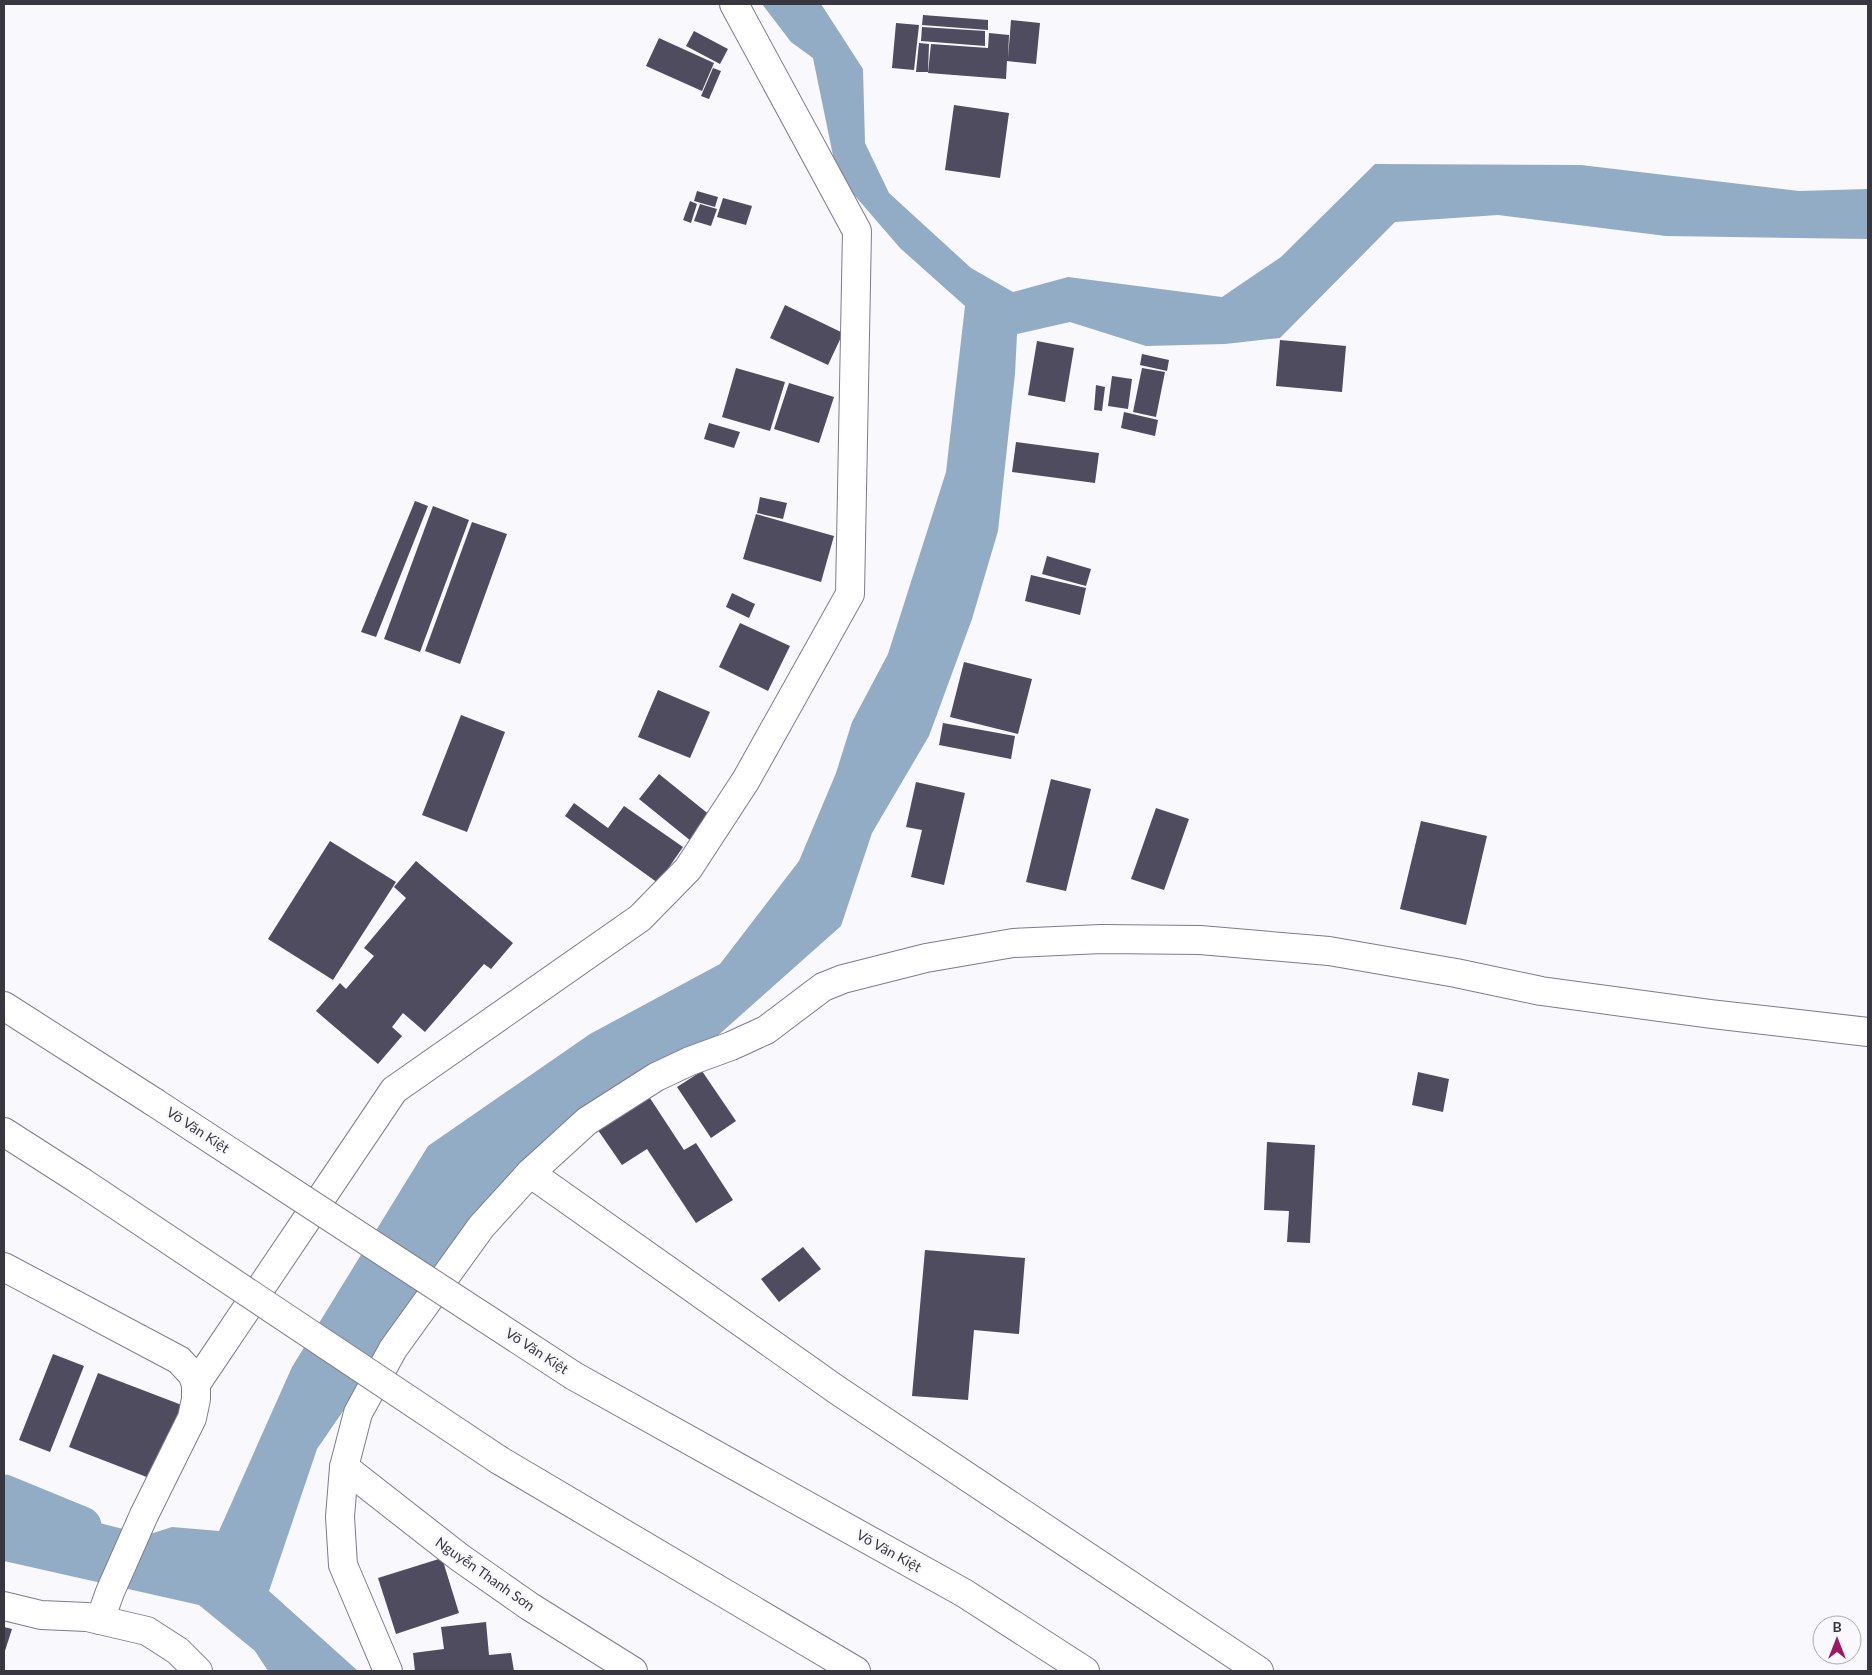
<svg xmlns="http://www.w3.org/2000/svg" width="1872" height="1675" font-family="Lato,sans-serif">
<rect width="100%" height="100%" fill="#f9f8fd"/>
<polygon fill="#92acc6" points="762,4 821,4 863,69 865,143 889,193 971,268 1013,292 1068,277 1222,297 1281,257 1375,164 1581,165 1799,191 1868,189 1868,239 1666,236 1498,215 1395,222 1280,338 1225,344 1146,346 1070,322 1017,334 1015,374 998,531 972,619 929,736 872,833 841,926 714,1039 582,1115 376,1363 317,1449 269,1591 358,1671 268,1671 255,1651 199,1605 4,1561 4,1499 147,1535 172,1527 219,1531 292,1367 428,1146 590,1034 720,964 799,861 836,773 852,722 888,654 946,472 965,306 900,248 837,175 813,58 791,42"/>
<g fill="none" stroke-linecap="round" stroke-linejoin="round">
<polyline stroke="#92acc6" stroke-width="39" points="4,1494 82,1526"/>
</g>
<g fill="#4e4c5e">
<polygon points="923,15 988,20 988,30 922,25"/>
<polygon points="1011,20 1040,23 1036,64 1007,61 1006,79 928,73 931,44 988,48 989,33 1009,35 1008,59"/>
<polygon points="896,23 919,25 914,70 892,68"/>
<polygon points="922,27 985,31 985,46 921,41"/>
<polygon points="694,31 728,49 720,64 686,46"/>
<polygon points="659,38 714,63 702,91 646,66"/>
<polygon points="919,43 929,44 928,72 916,72"/>
<polygon points="713,68 721,71 709,99 701,96"/>
<polygon points="954,105 1009,113 1000,178 945,170"/>
<polygon points="697,191 718,197 715,207 694,201"/>
<polygon points="723,198 752,206 746,225 717,217"/>
<polygon points="690,201 697,204 691,223 683,220"/>
<polygon points="700,204 717,209 711,226 694,221"/>
<polygon points="785,305 843,333 828,365 770,338"/>
<polygon points="1280,340 1346,346 1342,392 1276,386"/>
<polygon points="1037,341 1074,348 1065,402 1028,395"/>
<polygon points="1142,354 1169,360 1167,371 1140,365"/>
<polygon points="736,368 785,382 770,431 722,417"/>
<polygon points="1142,368 1165,372 1156,417 1133,412"/>
<polygon points="1112,376 1132,379 1128,409 1108,406"/>
<polygon points="789,383 834,397 819,443 774,429"/>
<polygon points="1096,385 1105,387 1102,411 1094,410"/>
<polygon points="1124,412 1158,420 1155,436 1121,428"/>
<polygon points="709,423 740,432 734,448 704,439"/>
<polygon points="1016,442 1099,453 1095,483 1012,472"/>
<polygon points="760,497 787,503 783,519 757,513"/>
<polygon points="415,501 428,506 376,637 361,632"/>
<polygon points="433,506 469,520 420,652 384,639"/>
<polygon points="756,514 834,536 821,582 743,559"/>
<polygon points="472,522 507,534 460,664 425,651"/>
<polygon points="1047,556 1091,569 1086,586 1042,574"/>
<polygon points="1031,575 1086,588 1080,615 1025,601"/>
<polygon points="732,593 755,604 749,618 726,607"/>
<polygon points="740,623 790,646 768,691 719,667"/>
<polygon points="964,662 1032,679 1018,734 950,717"/>
<polygon points="658,690 710,712 690,758 638,737"/>
<polygon points="461,715 505,732 467,832 422,815"/>
<polygon points="943,723 1015,736 1011,759 939,745"/>
<polygon points="659,774 711,816 691,841 639,799"/>
<polygon points="1051,779 1091,789 1066,891 1026,882"/>
<polygon points="916,782 965,793 944,885 911,877 922,830 906,827"/>
<polygon points="574,803 608,828 624,806 683,847 658,883 565,816"/>
<polygon points="1156,808 1189,819 1164,890 1131,879"/>
<polygon points="1421,821 1487,836 1466,925 1400,909"/>
<polygon points="330,841 396,882 333,980 268,939"/>
<polygon points="416,861 513,943 491,969 484,964 425,1032 403,1013 392,1027 402,1036 378,1064 316,1011 340,983 346,989 374,956 364,948 406,898 394,887"/>
<polygon points="702,1071 736,1121 711,1138 677,1087"/>
<polygon points="1418,1072 1449,1079 1443,1112 1412,1105"/>
<polygon points="644,1089 684,1150 696,1143 733,1200 696,1223 647,1149 622,1165 593,1123"/>
<polygon points="1267,1142 1315,1145 1310,1243 1287,1242 1289,1211 1264,1210"/>
<polygon points="803,1247 821,1269 779,1302 761,1279"/>
<polygon points="925,1250 1025,1258 1019,1334 974,1330 968,1400 912,1396"/>
<polygon points="53,1354 84,1366 50,1452 19,1440"/>
<polygon points="98,1373 187,1407 157,1481 69,1447"/>
<polygon points="442,1558 459,1613 396,1634 378,1578"/>
<polygon points="486,1622 489,1655 511,1653 514,1671 415,1671 413,1653 444,1649 441,1627"/>
<polygon points="4,1627 12,1629 4,1654"/>
</g>
<g fill="none" stroke-linecap="round" stroke-linejoin="round">
<defs>
<g id="minor">
<polyline points="530,1173 837,1390 1259,1671"/>
<polyline points="4,1267 179,1360 192,1374 196,1384 196,1399 192,1418 144,1515 110,1592 100,1620 147,1631 178,1651 198,1671"/>
<polyline points="196,1384 394,1090 640,918 688,869 746,780 850,594 857,231 734,4"/>
<polyline points="344,1467 459,1557 529,1606 633,1671"/>
<polyline points="4,1606 41,1615 87,1617 100,1620"/>
<polyline points="388,1671 343,1565 340,1517 344,1467 358,1413 393,1349 481,1227 530,1173 587,1121 656,1077 690,1061 731,1046 766,1030 823,987 843,979 926,958 1013,943 1101,939 1200,940 1329,951 1456,973 1541,991 1711,1014 1868,1032"/>
</g>
<g id="major">
<polyline points="4,1006 154,1102"/>
<polyline points="4,1132 82,1182"/>
<polyline points="574,1376 964,1593 1085,1671"/>
<polyline points="499,1460 856,1671"/>
</g>
</defs>
<use href="#minor" stroke="#7d7b8f" stroke-width="30"/>
<use href="#major" stroke="#7d7b8f" stroke-width="30"/>
<use href="#minor" stroke="#fff" stroke-width="28"/>
<use href="#major" stroke="#fff" stroke-width="28"/>
<defs>
<g id="major-bridge">
<polyline points="154,1102 574,1376"/>
<polyline points="82,1182 499,1460"/>
</g>
</defs>
<use href="#major-bridge" stroke="#7d7b8f" stroke-width="30" stroke-linecap="butt"/>
<use href="#major-bridge" stroke="#fff" stroke-width="28"/>
</g>
<g text-anchor="middle" stroke-width="5" stroke-linejoin="round" paint-order="stroke">
<g font-size="14" fill="#383740" stroke="#f9f8fd">
<text transform="translate(198 1130) rotate(33)" y="5">Võ Văn Kiệt</text>
<text transform="translate(537 1351) rotate(33)" y="5">Võ Văn Kiệt</text>
<text transform="translate(889 1551) rotate(29)" y="5">Võ Văn Kiệt</text>
<text transform="translate(485 1574) rotate(35)" y="5">Nguyễn Thanh Sơn</text>
</g>
</g>
<rect width="1872" height="1675" fill="none" stroke="#383740" stroke-width="10"/>
<g transform="translate(1837 1640)"><circle r="24" fill="#f9f8fd" stroke="#acabb1"/>
<path d="M0-4L9 19L0 12L-9 19Z" fill="#9f1764"/>
<text y="-8" font-size="14" font-weight="bold" text-anchor="middle" fill="#383740">B</text>
</g>
</svg>
